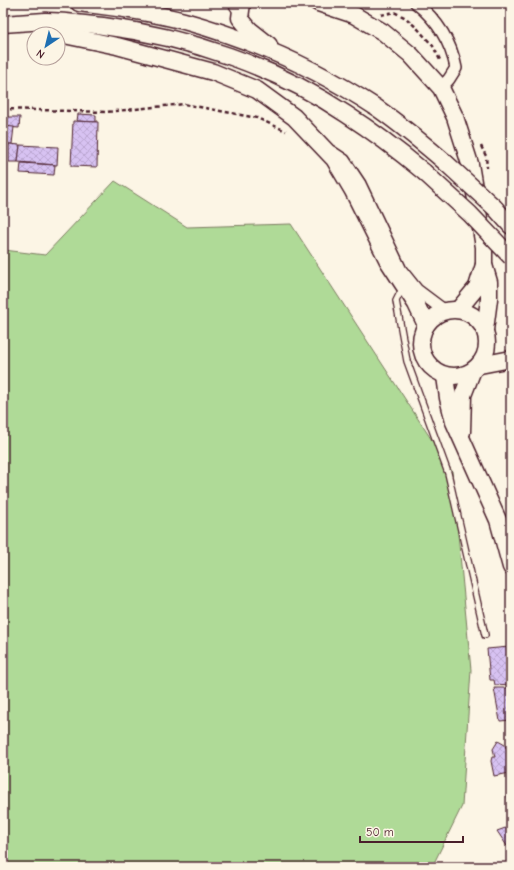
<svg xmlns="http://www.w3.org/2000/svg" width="514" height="870" font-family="'Comic Neue',sans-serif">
<defs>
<pattern id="building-cross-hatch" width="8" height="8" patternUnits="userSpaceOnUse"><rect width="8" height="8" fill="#d7c2f2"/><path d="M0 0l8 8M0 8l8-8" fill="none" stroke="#baa6d0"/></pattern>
</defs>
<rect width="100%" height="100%" fill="#fcf5e5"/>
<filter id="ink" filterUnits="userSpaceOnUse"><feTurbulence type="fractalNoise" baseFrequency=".025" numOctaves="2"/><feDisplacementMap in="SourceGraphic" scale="8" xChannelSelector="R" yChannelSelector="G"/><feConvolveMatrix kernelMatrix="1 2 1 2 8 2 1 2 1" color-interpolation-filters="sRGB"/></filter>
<g filter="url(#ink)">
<polygon fill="#afda97" stroke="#7c7c61" points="115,181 187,227 291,224 452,471 471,670 462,806 432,867 3,867 4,250 45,255"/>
<g fill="url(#building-cross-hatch)" stroke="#4a1f2b">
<polygon points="78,114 96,115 96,122 77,121"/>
<polygon points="6,117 20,117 19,128 6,127"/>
<polygon points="73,121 98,122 97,167 71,166"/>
<polygon points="3,126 14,127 12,144 3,144"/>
<polygon points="9,144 20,145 18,162 9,162"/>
<polygon points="20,145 58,147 57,165 18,162"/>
<polygon points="21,163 55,165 54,175 20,173"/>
<polygon points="509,647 511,684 495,685 494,680 490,680 487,649"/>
<polygon points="494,688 509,688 511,699 511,720 500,721"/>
<polygon points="498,741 505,745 506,748 511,748 511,754 507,755 509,763 507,763 510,773 494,776 491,761 492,757 495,757 493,749"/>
<polygon points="511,795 511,814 507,796"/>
<polygon points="511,826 511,845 507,846 497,831"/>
</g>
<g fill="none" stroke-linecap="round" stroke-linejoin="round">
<defs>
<g id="service">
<polyline points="230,3 237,13"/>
<polyline points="403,287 396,301 407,361 448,473 485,635"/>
</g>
<g id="minor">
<path d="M 416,3 C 437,20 451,42 456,68 L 449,79 L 441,88"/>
<polyline points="332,152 344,160 360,184 401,270 417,290 445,311"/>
</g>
<g id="secondary">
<path d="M 79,3 C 114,7 150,12 184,21 C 253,40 318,69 377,108 C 401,125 424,144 446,163"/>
<polyline points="242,3 240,18 250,30 269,45"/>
<polyline points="318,3 354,15 383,32 411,55 441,88 455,117 470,164 484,247 484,265 489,282 489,299 485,330"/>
<polyline points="46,21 64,35 117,46 213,72 257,90 294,117 334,159 353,191 388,261 416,304 426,325"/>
<path d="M 3,24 C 17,23 31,22 45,21 C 65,21 84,24 103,26 C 188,37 274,66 346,114 C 374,132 399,151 424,172"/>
<polyline points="495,208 511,226"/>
<circle cx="454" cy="343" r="33"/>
<polyline points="458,310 477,287 484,265"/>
<polyline points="480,365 511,359"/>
<polyline points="445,376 448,398 454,422 498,520 511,567"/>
<polyline points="462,432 463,395 472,372"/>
</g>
</defs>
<use href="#service" stroke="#4a1f2b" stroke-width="8"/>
<use href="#minor" stroke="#4a1f2b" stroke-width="14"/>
<use href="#secondary" stroke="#4a1f2b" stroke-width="19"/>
<g stroke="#4a1f2b" stroke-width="2.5" stroke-dasharray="4 3" stroke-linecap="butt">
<polyline points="381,15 394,12 406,18 418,29 433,46 440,60"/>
<polyline points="3,109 106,112 184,104 257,118 286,131"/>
<polyline points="481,146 486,156 487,168"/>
</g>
<use href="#service" stroke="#fcf5e5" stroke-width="5.5"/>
<use href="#minor" stroke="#fcf5e5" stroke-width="11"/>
<use href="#secondary" stroke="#fcf5e5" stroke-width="16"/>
<defs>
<g id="secondary-bridge">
<polyline points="446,163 495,208"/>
<polyline points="424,172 470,214 511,257"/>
</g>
</defs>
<use href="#secondary-bridge" stroke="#4a1f2b" stroke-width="19" stroke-linecap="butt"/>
<use href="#secondary-bridge" stroke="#fcf5e5" stroke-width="16"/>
</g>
</g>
<rect width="514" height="870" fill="none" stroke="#fcf5e5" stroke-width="16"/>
<rect x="8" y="8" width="498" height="854" fill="none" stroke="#4a1f2b" stroke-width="1.5" filter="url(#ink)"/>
<g transform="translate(46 46) rotate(215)"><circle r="19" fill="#fcf5e5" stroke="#b59f9b"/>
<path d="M0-3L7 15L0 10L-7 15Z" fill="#1f6fb2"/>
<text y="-6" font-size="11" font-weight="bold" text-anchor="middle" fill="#4a1f2b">N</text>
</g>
<path d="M360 836v6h103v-6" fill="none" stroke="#4a1f2b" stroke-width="2"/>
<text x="366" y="836" font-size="12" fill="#4a1f2b" stroke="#fcf5e5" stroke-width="3" paint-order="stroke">50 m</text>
</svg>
